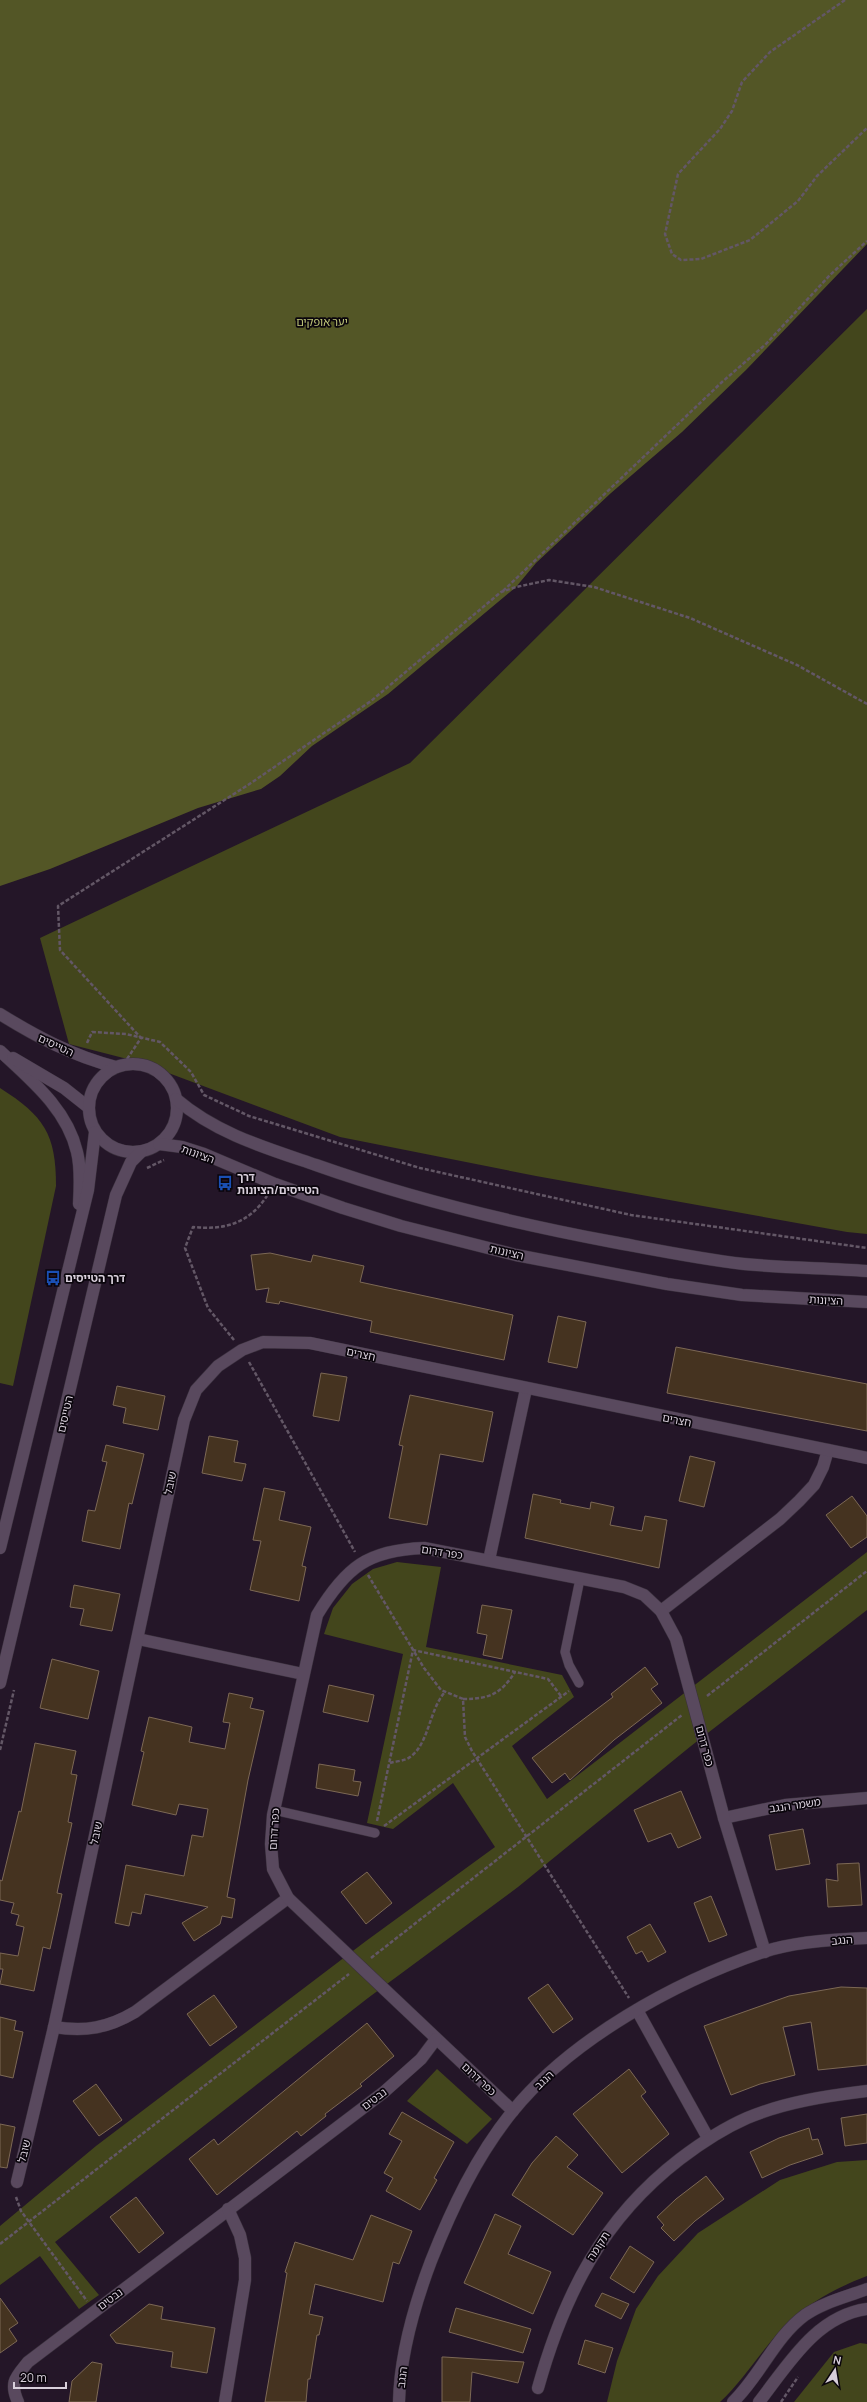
<svg xmlns="http://www.w3.org/2000/svg" width="867" height="2402" font-family="Manrope,'Noto Sans Hebrew',sans-serif">
<rect width="100%" height="100%" fill="#241628"/>
<g fill="#43461c">
<polygon points="867,309 867,1234 847,1232 536,1176 340,1137 139,1062 69,1044 40,938 410,763"/>
<path d="M 0,1088 C 44,1116 56,1134 56,1186 L 13,1386 L 0,1383 Z"/>
<polygon points="867,1552 867,1610 691,1746 518,1887 368,1998 55,2242 99,2295 79,2309 40,2256 0,2285 0,2226 96,2146 366,1941 495,1847 453,1783 393,1829 367,1823 403,1654 324,1634 333,1608 352,1584 373,1569 397,1562 441,1567 426,1647 562,1675 574,1697 512,1746 547,1799"/>
<polygon points="437,2069 492,2119 467,2144 407,2101"/>
<path d="M 867,2160 L 867,2276 C 840,2286 812,2301 790,2321 C 764,2345 746,2378 720,2402 L 607,2402 L 617,2361 L 636,2309 L 658,2276 L 698,2233 L 780,2180 L 837,2162 Z"/>
<polygon points="860,2343 867,2344 867,2402 794,2402 834,2352"/>
</g>
<polygon fill="#535626" points="0,0 867,0 867,244 746,370 682,432 611,493 536,563 516,587 388,694 312,746 280,776 261,789 198,808 50,869 0,886"/>
<g fill="#453320" stroke="#7c6855">
<polygon points="270,1253 311,1262 313,1255 364,1266 360,1282 513,1315 504,1360 370,1332 372,1321 280,1301 279,1304 266,1302 269,1288 256,1290 251,1255"/>
<polygon points="558,1316 586,1322 577,1368 548,1362"/>
<polygon points="676,1347 867,1384 867,1431 667,1393"/>
<polygon points="321,1373 347,1377 339,1421 313,1416"/>
<polygon points="117,1386 165,1396 158,1430 123,1423 126,1408 113,1405"/>
<polygon points="410,1395 493,1412 483,1462 440,1454 427,1525 389,1518 403,1446 399,1445"/>
<polygon points="209,1436 238,1441 234,1462 246,1464 242,1481 202,1473"/>
<polygon points="106,1445 144,1454 132,1504 129,1503 120,1549 82,1541 88,1510 95,1511 107,1462 102,1461"/>
<polygon points="690,1456 715,1462 704,1507 679,1501"/>
<polygon points="264,1488 285,1492 279,1520 311,1527 302,1566 306,1567 299,1601 250,1590 261,1541 253,1540"/>
<polygon points="533,1494 561,1500 560,1503 590,1509 591,1502 614,1507 610,1525 642,1531 645,1516 667,1520 659,1568 525,1538"/>
<polygon points="852,1496 867,1516 867,1537 851,1548 826,1515"/>
<polygon points="74,1585 120,1594 112,1631 80,1625 84,1609 70,1607"/>
<polygon points="482,1605 512,1610 502,1659 483,1655 487,1635 477,1633"/>
<polygon points="52,1659 99,1671 88,1719 40,1708"/>
<polygon points="645,1667 658,1684 651,1689 662,1703 614,1740 570,1780 565,1773 552,1783 532,1758 613,1697 611,1694"/>
<polygon points="329,1685 374,1695 368,1722 323,1712"/>
<polygon points="229,1693 253,1698 250,1708 264,1711 248,1780 227,1897 235,1899 232,1918 222,1916 220,1924 194,1941 182,1923 208,1907 145,1894 141,1914 132,1912 129,1926 115,1923 126,1865 184,1876 192,1835 203,1837 208,1809 179,1804 176,1815 132,1805 144,1752 141,1751 149,1717 192,1727 189,1742 225,1749 230,1723 223,1722"/>
<polygon points="35,1743 76,1751 71,1774 77,1775 68,1822 72,1823 57,1893 62,1894 50,1949 43,1947 34,1991 0,1984 3,1969 0,1969 0,1953 18,1956 24,1927 16,1925 19,1915 11,1913 14,1903 0,1900 0,1880 2,1881 19,1811 21,1812"/>
<polygon points="319,1764 355,1770 353,1781 361,1782 358,1796 316,1788"/>
<polygon points="681,1791 701,1838 678,1848 671,1833 648,1842 634,1810"/>
<polygon points="803,1829 810,1864 776,1870 769,1835"/>
<polygon points="859,1863 862,1905 828,1907 826,1879 838,1881 837,1864"/>
<polygon points="367,1872 392,1903 366,1924 341,1892"/>
<polygon points="711,1896 727,1935 709,1942 694,1903"/>
<polygon points="650,1924 666,1952 648,1962 642,1951 636,1954 627,1937"/>
<polygon points="548,1984 573,2019 553,2033 528,1998"/>
<polygon points="841,1987 867,1988 867,2065 818,2070 811,2022 783,2027 795,2075 760,2084 731,2095 704,2026 789,1996"/>
<polygon points="214,1995 237,2027 210,2046 187,2014"/>
<polygon points="0,2017 16,2021 14,2030 23,2032 13,2078 0,2075"/>
<polygon points="367,2023 394,2056 360,2084 362,2086 325,2114 326,2116 301,2136 297,2131 217,2195 189,2159 214,2139 218,2145"/>
<polygon points="629,2069 646,2092 641,2096 669,2134 622,2173 573,2114"/>
<polygon points="96,2084 122,2120 99,2136 73,2101"/>
<polygon points="402,2112 454,2142 434,2178 437,2180 420,2210 386,2191 393,2178 384,2173 402,2141 389,2134"/>
<polygon points="867,2114 867,2143 845,2146 841,2118"/>
<polygon points="0,2124 15,2127 7,2168 0,2167"/>
<polygon points="809,2128 812,2140 818,2139 823,2154 790,2165 762,2178 750,2152 779,2138"/>
<polygon points="556,2136 578,2155 567,2167 603,2193 573,2235 512,2195 532,2163"/>
<polygon points="706,2176 724,2199 695,2221 674,2241 661,2228 664,2225 657,2217 676,2199"/>
<polygon points="136,2197 164,2233 139,2253 110,2217"/>
<polygon points="495,2214 521,2226 508,2254 551,2272 533,2314 464,2283"/>
<polygon points="371,2215 412,2231 399,2264 393,2262 383,2302 315,2284 309,2314 323,2317 319,2335 317,2335 310,2379 308,2379 306,2402 265,2402 287,2273 285,2272 295,2242 353,2260"/>
<polygon points="630,2246 654,2262 634,2293 610,2278"/>
<polygon points="602,2293 629,2304 621,2319 595,2306"/>
<polygon points="0,2298 18,2323 9,2329 17,2341 0,2353"/>
<polygon points="149,2304 163,2307 161,2319 215,2328 207,2373 171,2367 173,2352 116,2343 110,2335"/>
<polygon points="456,2308 531,2329 523,2353 449,2332"/>
<polygon points="585,2340 613,2348 605,2373 578,2364"/>
<polygon points="442,2357 444,2357 524,2362 518,2383 472,2372 470,2402 442,2402"/>
<polygon points="92,2362 102,2364 96,2402 69,2402 72,2381"/>
</g>
<g fill="none" stroke-linecap="round" stroke-linejoin="round">
<defs>
<g id="lane">
<polyline points="579,1683 569,1665 565,1652 580,1579"/>
<polyline points="274,1810 375,1833"/>
</g>
<g id="street">
<polyline points="489,1560 526,1389"/>
<polyline points="661,1611 780,1519 799,1501 814,1485 823,1467 828,1450"/>
<polyline points="138,1639 303,1674"/>
<polyline points="724,1818 785,1805 867,1798"/>
<polyline points="637,2010 708,2138"/>
<path d="M 54,2027 C 85,2032 108,2028 135,2012 L 288,1898"/>
<path d="M 513,2111 L 288,1898 L 273,1869 L 271,1844 L 273,1815 L 317,1615 C 346,1567 368,1550 424,1548 L 624,1587 L 644,1595 L 661,1611 L 676,1639 L 724,1818 L 765,1952"/>
<polyline points="17,2182 54,2027 184,1420 196,1390 218,1366 242,1350 263,1342 310,1343 867,1458"/>
<path d="M 538,2388 C 564,2295 602,2219 680,2159 C 701,2143 722,2129 747,2118 C 785,2102 826,2096 867,2091"/>
<path d="M 18,2402 C 9,2382 16,2377 28,2362 L 384,2092 L 421,2059 L 436,2039"/>
<polyline points="225,2402 245,2280 245,2258 240,2235 228,2209"/>
<path d="M 399,2402 C 400,2354 414,2306 431,2261 C 452,2208 476,2157 512,2112 C 571,2039 675,1982 763,1952 C 793,1942 835,1939 867,1938"/>
</g>
<g id="secondary">
<path d="M 0,1014 C 37,1037 73,1056 116,1067"/>
<path d="M 0,1051 C 31,1080 67,1109 77,1152 C 81,1168 80,1187 79,1204"/>
<polyline points="13,1058 64,1088 88,1107"/>
<circle cx="133" cy="1108" r="44"/>
<path d="M 176,1099 C 217,1134 266,1148 316,1165 C 412,1199 512,1223 613,1242 C 656,1250 700,1259 744,1264 C 785,1268 826,1268 867,1271"/>
<polyline points="159,1144 182,1147 204,1154 275,1184 343,1208 401,1226 516,1255 667,1284 742,1295 867,1302"/>
<polyline points="0,1548 88,1190 95,1132"/>
<polyline points="0,1683 116,1195 131,1162 141,1152"/>
<path d="M 733,2402 C 760,2376 775,2337 805,2315 C 824,2302 846,2297 867,2289"/>
<path d="M 759,2402 C 788,2365 816,2316 867,2309"/>
</g>
</defs>
<use href="#lane" stroke="#3a303d" stroke-width="10"/>
<use href="#street" stroke="#3a303d" stroke-width="13"/>
<use href="#secondary" stroke="#3a303d" stroke-width="13"/>
<g stroke="#635766" stroke-width="2.5" stroke-dasharray="4 2" stroke-linecap="butt">
<polyline points="845,0 770,52 742,82 732,111 720,129 678,174 665,234 672,254 681,260 701,259 750,240 798,201 817,176 867,128"/>
<polyline points="503,591 722,382 766,344 830,275 867,241"/>
<polyline points="87,1043 92,1032 126,1034 160,1042 191,1072 204,1095 249,1116 420,1168 631,1215 867,1248"/>
<polyline points="127,1059 141,1038 60,950 58,906 248,785 371,701 501,592 516,587 549,580 594,587 690,618 797,665 867,704"/>
<polyline points="147,1168 164,1160"/>
<path d="M 234,1340 L 208,1308 L 185,1248 L 193,1227 C 225,1230 248,1224 267,1196"/>
<polyline points="249,1362 355,1552"/>
<polyline points="368,1575 424,1668 441,1690 463,1699 465,1737 472,1751 629,1998"/>
<polyline points="707,1696 867,1571"/>
<path d="M 463,1699 C 489,1699 501,1694 515,1672"/>
<polyline points="0,1750 14,1690"/>
<path d="M 390,1763 C 396,1761 405,1761 410,1757 C 429,1744 429,1710 445,1692"/>
<polyline points="377,1821 413,1650 548,1679 561,1696"/>
<polyline points="384,1826 569,1691"/>
<polyline points="371,1958 682,1715"/>
<polyline points="16,2197 21,2211 87,2301"/>
<polyline points="0,2244 349,1974"/>
<polyline points="781,2402 798,2377"/>
</g>
<use href="#lane" stroke="#59495e" stroke-width="9"/>
<use href="#street" stroke="#59495e" stroke-width="12"/>
<use href="#secondary" stroke="#59495e" stroke-width="12"/>
</g>
<defs>
<symbol id="bus-bare" viewBox="-9 -9 18 18"><path d="M-5-6H5V4H4V6H2V4H-2V6H-4V4H-5ZM-3.5-4V0h7V-4ZM-3.5 1.2v1.5H-2V1.2ZM2 1.2v1.5H3.5V1.2Z" fill="#1a4fb4" stroke="#0a050c" stroke-width="2.5" paint-order="stroke"/></symbol>
</defs>
<g fill-rule="evenodd">
<use href="#bus-bare" x="214" y="1172" width="22" height="22"/>
<use href="#bus-bare" x="42" y="1267" width="22" height="22"/>
</g>
<g text-anchor="middle" stroke-width="3.5" stroke-linejoin="round" paint-order="stroke">
<g font-size="11" fill="#bfc679" stroke="#0a050c">
<text x="322" y="326">יער אופקים</text>
</g>
<g font-size="11" fill="#d8cfdb" stroke="#0a050c">
<text transform="translate(56 1045) rotate(25)" y="4">הטייסים</text>
<text transform="translate(198 1154) rotate(20)" y="4">הציונות</text>
<text transform="translate(507 1252) rotate(13)" y="4">הציונות</text>
<text transform="translate(826 1300) rotate(3)" y="4">הציונות</text>
<text transform="translate(361 1354) rotate(12)" y="4">חצרים</text>
<text transform="translate(65 1414) rotate(-77)" y="4">הטייסים</text>
<text transform="translate(677 1420) rotate(11)" y="4">חצרים</text>
<text transform="translate(170 1483) rotate(-78)" y="4">שובל</text>
<text transform="translate(442 1552) rotate(9)" y="4">כפר דרום</text>
<text transform="translate(705 1746) rotate(75)" y="4">כפר דרום</text>
<text transform="translate(795 1805) rotate(-8)" y="4">משמר הנגב</text>
<text transform="translate(274 1829) rotate(-86)" y="4">כפר דרום</text>
<text transform="translate(96 1833) rotate(-78)" y="4">שובל</text>
<text transform="translate(842 1940) rotate(-5)" y="4">הנגב</text>
<text transform="translate(479 2079) rotate(43)" y="4">כפר דרום</text>
<text transform="translate(544 2080) rotate(-44)" y="4">הנגב</text>
<text transform="translate(374 2099) rotate(-37)" y="4">נבטים</text>
<text transform="translate(24 2151) rotate(-76)" y="4">שובל</text>
<text transform="translate(598 2246) rotate(-57)" y="4">תקומה</text>
<text transform="translate(110 2299) rotate(-37)" y="4">נבטים</text>
<text transform="translate(402 2377) rotate(-83)" y="4">הנגב</text>
</g>
<g font-size="11" font-weight="bold" fill="#d8cfdb" stroke="#0a050c" text-anchor="start">
<text x="237" y="1181">דרך<tspan x="237" dy="13">הטייסים/הציונות</tspan></text>
<text x="65" y="1282">דרך הטייסים</text>
</g>
</g>
<g transform="translate(835 2370) rotate(12)" stroke="#0a050c" stroke-width="3" paint-order="stroke">
<path d="M0-3L7 15L0 10L-7 15Z" fill="#d8cfdb"/>
<text y="-6" font-size="11" font-weight="bold" text-anchor="middle" fill="#d8cfdb">N</text>
</g>
<path d="M14 2382v6h52v-6" fill="none" stroke="#d8cfdb" stroke-width="2"/>
<text x="20" y="2382" font-size="12" fill="#d8cfdb" stroke="#0a050c" stroke-width="3" paint-order="stroke">20 m</text>
</svg>
